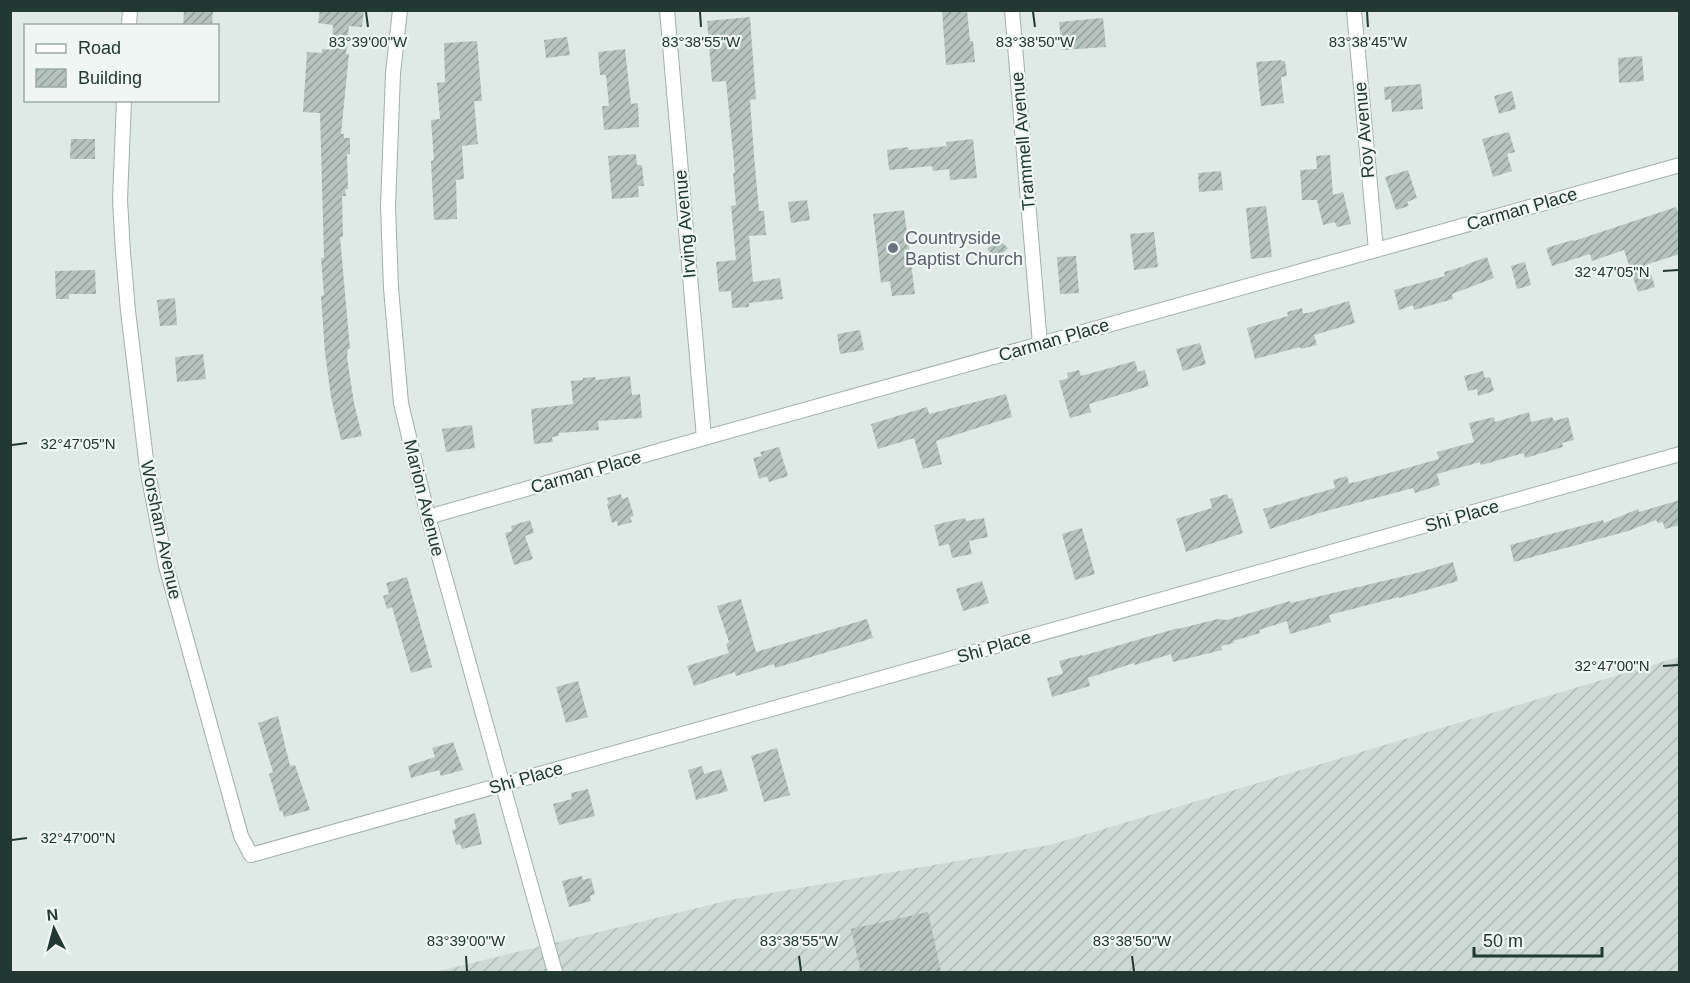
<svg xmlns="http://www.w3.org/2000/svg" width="1690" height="983" font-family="Arial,sans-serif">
<defs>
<pattern id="industrial-furrows" width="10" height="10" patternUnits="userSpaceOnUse" patternTransform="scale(1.5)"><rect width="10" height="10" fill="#cdd9d4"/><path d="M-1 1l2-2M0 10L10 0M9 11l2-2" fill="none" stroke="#b0bbb6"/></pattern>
<pattern id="building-hatch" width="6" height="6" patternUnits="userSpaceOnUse" patternTransform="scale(1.5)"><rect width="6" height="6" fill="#b5c4be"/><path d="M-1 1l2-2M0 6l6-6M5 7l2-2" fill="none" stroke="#93a09b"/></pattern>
</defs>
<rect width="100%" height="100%" fill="#dfe9e5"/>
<polygon fill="url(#industrial-furrows)" points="1679,657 1679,972 435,972 730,900 1050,845"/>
<g fill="url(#building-hatch)">
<polygon points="184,10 213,10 212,26 183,26"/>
<polygon points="320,10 364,10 362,27 349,26 346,54 349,54 341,134 344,134 344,138 350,138 350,154 347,154 348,189 345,189 346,196 342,196 343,237 340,237 350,349 348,349 347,357 354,403 362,436 341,440 331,397 325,353 321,296 324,295 321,258 324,258 320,113 303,112 307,52 322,53 322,49 332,50 333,25 318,23"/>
<polygon points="942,10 967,10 970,41 973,41 975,62 946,65"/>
<polygon points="750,17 756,99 750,100 754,155 759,211 764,211 766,235 749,236 753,282 780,278 783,299 749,303 749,307 732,308 731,291 719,292 716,262 736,260 731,206 736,205 733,173 735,173 726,81 712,82 707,21"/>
<polygon points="1103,18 1106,47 1062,50 1059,22"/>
<polygon points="567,37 570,55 546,58 544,40"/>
<polygon points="477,41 482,101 474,101 478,144 462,146 464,179 456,180 457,219 434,220 431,161 434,160 431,120 440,119 437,83 445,82 444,43"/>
<polygon points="625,49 631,104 638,103 639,127 604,130 602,106 609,106 606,75 600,75 598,52"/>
<polygon points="1642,56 1644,81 1619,83 1618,58"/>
<polygon points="1281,60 1281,61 1285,61 1287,76 1281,77 1284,103 1261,106 1256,62"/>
<polygon points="1421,84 1423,109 1392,112 1391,99 1385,100 1384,87"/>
<polygon points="1512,91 1516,109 1499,114 1494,96"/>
<polygon points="1509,132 1515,152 1507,154 1512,171 1493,177 1482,139"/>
<polygon points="71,139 95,139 95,159 70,159"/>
<polygon points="973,139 977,178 950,180 949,169 933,171 932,166 889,170 887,150 908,147 909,150 947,146 946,142"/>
<polygon points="636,154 637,165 642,165 644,186 638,186 639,197 612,199 608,156"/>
<polygon points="1330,155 1333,195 1343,192 1351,224 1337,227 1335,222 1323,225 1317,200 1302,200 1300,170 1317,169 1316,156"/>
<polygon points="1408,170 1417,198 1407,202 1409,206 1396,210 1385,177"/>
<polygon points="1221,171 1223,190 1199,192 1198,173"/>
<polygon points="807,200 810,220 791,223 788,202"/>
<polygon points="1266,206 1272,257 1251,259 1246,208"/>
<polygon points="1676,207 1680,217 1680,254 1648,264 1655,287 1638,292 1624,250 1592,261 1590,254 1552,266 1546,248 1573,240 1574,241"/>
<polygon points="904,210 915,294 892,296 890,281 881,283 873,214"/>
<polygon points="1154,232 1158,267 1134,270 1130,234"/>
<polygon points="997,238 1008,248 998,259 987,249"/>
<polygon points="1076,256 1079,293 1060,294 1057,257"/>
<polygon points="1487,257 1494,278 1452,294 1453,299 1414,310 1413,305 1399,310 1394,290 1445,276 1444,272 1465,266 1465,265"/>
<polygon points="1525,262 1531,285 1517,289 1511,266"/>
<polygon points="95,270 96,294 69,294 69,299 56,299 55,271"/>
<polygon points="175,298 177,325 160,326 157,300"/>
<polygon points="1349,301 1355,323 1314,335 1317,345 1301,349 1300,347 1255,359 1247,328 1288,316 1287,312 1302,308 1303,313 1308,313"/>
<polygon points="860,330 864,350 840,354 837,334"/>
<polygon points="1200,343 1206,364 1183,371 1176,349"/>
<polygon points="203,354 206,379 177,382 175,357"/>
<polygon points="1135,361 1138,372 1145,370 1149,386 1089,404 1091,412 1070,418 1059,381 1068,378 1067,373 1079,370 1081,376"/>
<polygon points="1483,371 1485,378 1490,377 1494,391 1478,396 1477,389 1468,391 1464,376"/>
<polygon points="630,376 632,395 640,394 642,418 598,421 599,430 559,433 559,436 552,437 553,442 534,444 531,409 573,404 571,381 583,380 583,378 595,377 596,380"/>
<polygon points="1006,394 1012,417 936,441 942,464 923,469 914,438 878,449 871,424 927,407 929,414"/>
<polygon points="1529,412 1531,422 1552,417 1554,421 1568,417 1574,440 1562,443 1563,447 1525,458 1524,453 1481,465 1480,462 1437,474 1440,485 1415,493 1413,488 1319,513 1270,529 1263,509 1335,488 1333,480 1347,476 1349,483 1357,482 1439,459 1437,452 1474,442 1469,423 1494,417 1495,422"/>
<polygon points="472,425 475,448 446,452 442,429"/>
<polygon points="779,447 788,476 769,482 767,476 759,479 753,458 762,456 760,452"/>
<polygon points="621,494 622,499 628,497 634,516 630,517 632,522 618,526 617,521 612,523 607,504 609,503 607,498"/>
<polygon points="1227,494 1229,499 1232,498 1243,533 1186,552 1176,519 1212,508 1210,499"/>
<polygon points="1680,500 1680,525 1665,529 1663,522 1658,523 1656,520 1628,531 1514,562 1510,545 1603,520 1604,523 1638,509 1639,512"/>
<polygon points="965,518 966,521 984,518 988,537 969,541 972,554 952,558 949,544 939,546 934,525"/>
<polygon points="530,520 534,533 525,536 533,559 514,565 505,533 512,531 511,526"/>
<polygon points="1082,528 1095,574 1075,580 1062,534"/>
<polygon points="1453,562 1458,581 1399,598 1399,597 1329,615 1331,622 1290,634 1287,621 1259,630 1260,633 1233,641 1234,643 1221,646 1222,650 1173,662 1171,654 1135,665 1134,663 1088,678 1090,686 1052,697 1047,678 1063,674 1059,661 1082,655 1082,656 1178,628 1178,629 1218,619 1227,620 1290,601 1291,603 1417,573"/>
<polygon points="407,577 432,667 411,673 392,607 387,609 383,596 389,594 386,583"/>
<polygon points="982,581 989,603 963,611 956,589"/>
<polygon points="741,599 756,652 867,619 873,638 775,668 774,664 736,676 735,672 694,686 687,666 729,653 726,644 729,642 717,606"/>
<polygon points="578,681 588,717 566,723 556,687"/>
<polygon points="278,716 290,766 295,765 310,810 284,817 282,811 280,812 269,774 273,772 258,723"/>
<polygon points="453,742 463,770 441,776 439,770 411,778 408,766 435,757 432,748"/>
<polygon points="777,748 790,795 764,802 751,756"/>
<polygon points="702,766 704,774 721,769 728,791 696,800 688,770"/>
<polygon points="588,789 595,816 559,825 553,804 572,799 571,793"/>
<polygon points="475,813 482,844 462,849 460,844 456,845 452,830 456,829 454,819"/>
<polygon points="582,876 583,880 591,878 595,894 590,896 591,901 569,907 562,881"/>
<polygon points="928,912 941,972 861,972 851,929"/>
</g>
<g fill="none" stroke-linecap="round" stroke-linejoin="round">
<defs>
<g id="street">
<polyline points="400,10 393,73 388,207 391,288 401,403 428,517 555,972"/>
<polyline points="667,10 704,438"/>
<polyline points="1012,10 1040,344"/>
<polyline points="1354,10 1376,250"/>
<polyline points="129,26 130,10"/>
<polyline points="124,100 120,200 123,252 128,311 147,468 166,566 241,836 251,855 1680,454"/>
<polyline points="428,517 704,438 1680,165"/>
</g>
</defs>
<use href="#street" stroke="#a2b0ac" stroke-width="16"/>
<use href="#street" stroke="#fff" stroke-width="14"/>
</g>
<path fill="none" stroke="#213833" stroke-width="2" d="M 366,12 L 368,27M 700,12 L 701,27M 1033,12 L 1035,27M 1367,12 L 1368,27M 1663,271 L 1678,270M 12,445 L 27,443M 1663,666 L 1678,665M 12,840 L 27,838M 466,956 L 467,971M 799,956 L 801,971M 1132,956 L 1134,971"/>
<circle fill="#6b7280" stroke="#eff6f3" stroke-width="2" cx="893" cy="248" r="6"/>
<g text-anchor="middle" stroke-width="4.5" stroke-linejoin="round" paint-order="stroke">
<g font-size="18" fill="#213833" stroke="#eff6f3">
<text transform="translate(1364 130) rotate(-95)" y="6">Roy Avenue</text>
<text transform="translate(1023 141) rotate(-95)" y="6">Trammell Avenue</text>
<text transform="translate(1522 209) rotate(-16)" y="6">Carman Place</text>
<text transform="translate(685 224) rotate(-95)" y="6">Irving Avenue</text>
<text transform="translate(1054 340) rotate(-16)" y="6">Carman Place</text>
<text transform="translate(586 472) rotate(-16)" y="6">Carman Place</text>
<text transform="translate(424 498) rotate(76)" y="6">Marion Avenue</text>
<text transform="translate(1462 516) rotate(-16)" y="6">Shi Place</text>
<text transform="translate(161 530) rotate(78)" y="6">Worsham Avenue</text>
<text transform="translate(994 647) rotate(-16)" y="6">Shi Place</text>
<text transform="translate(526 778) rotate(-16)" y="6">Shi Place</text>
</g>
<g font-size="18" fill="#5b616d" stroke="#eff6f3" text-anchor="start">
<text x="905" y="244">Countryside<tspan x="905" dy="21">Baptist Church</tspan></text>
</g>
</g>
<g font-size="15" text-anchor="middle" fill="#213833" stroke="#eff6f3" stroke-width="4.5" stroke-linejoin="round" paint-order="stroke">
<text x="368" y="47">83°39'00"W</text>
<text x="701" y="47">83°38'55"W</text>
<text x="1035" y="47">83°38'50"W</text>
<text x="1368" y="47">83°38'45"W</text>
<text x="1612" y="277">32°47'05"N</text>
<text x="78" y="449">32°47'05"N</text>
<text x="1612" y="671">32°47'00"N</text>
<text x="78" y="843">32°47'00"N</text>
<text x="466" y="946">83°39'00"W</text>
<text x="799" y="946">83°38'55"W</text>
<text x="1132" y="946">83°38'50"W</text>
</g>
<rect width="1690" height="983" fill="none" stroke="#213833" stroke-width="24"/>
<rect x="24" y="24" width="195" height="78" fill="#eff6f3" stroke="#9daaa6" stroke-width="1.5"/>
<rect x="36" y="44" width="30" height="9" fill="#ffffff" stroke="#9daaa6" stroke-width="1.5"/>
<text x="78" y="54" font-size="18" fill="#213833">Road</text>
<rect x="36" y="69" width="30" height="18" fill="url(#building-hatch)" stroke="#9daaa6" stroke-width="1.5"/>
<text x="78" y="84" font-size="18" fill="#213833">Building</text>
<g transform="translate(54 929) rotate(354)" stroke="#eff6f3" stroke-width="4.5" paint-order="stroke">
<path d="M0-4.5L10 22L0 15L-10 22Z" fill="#213833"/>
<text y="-9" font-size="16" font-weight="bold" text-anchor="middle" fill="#213833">N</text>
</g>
<path d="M1474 947v9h128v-9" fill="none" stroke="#213833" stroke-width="3"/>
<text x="1483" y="947" font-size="18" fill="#213833" stroke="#eff6f3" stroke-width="4.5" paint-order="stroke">50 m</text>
</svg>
